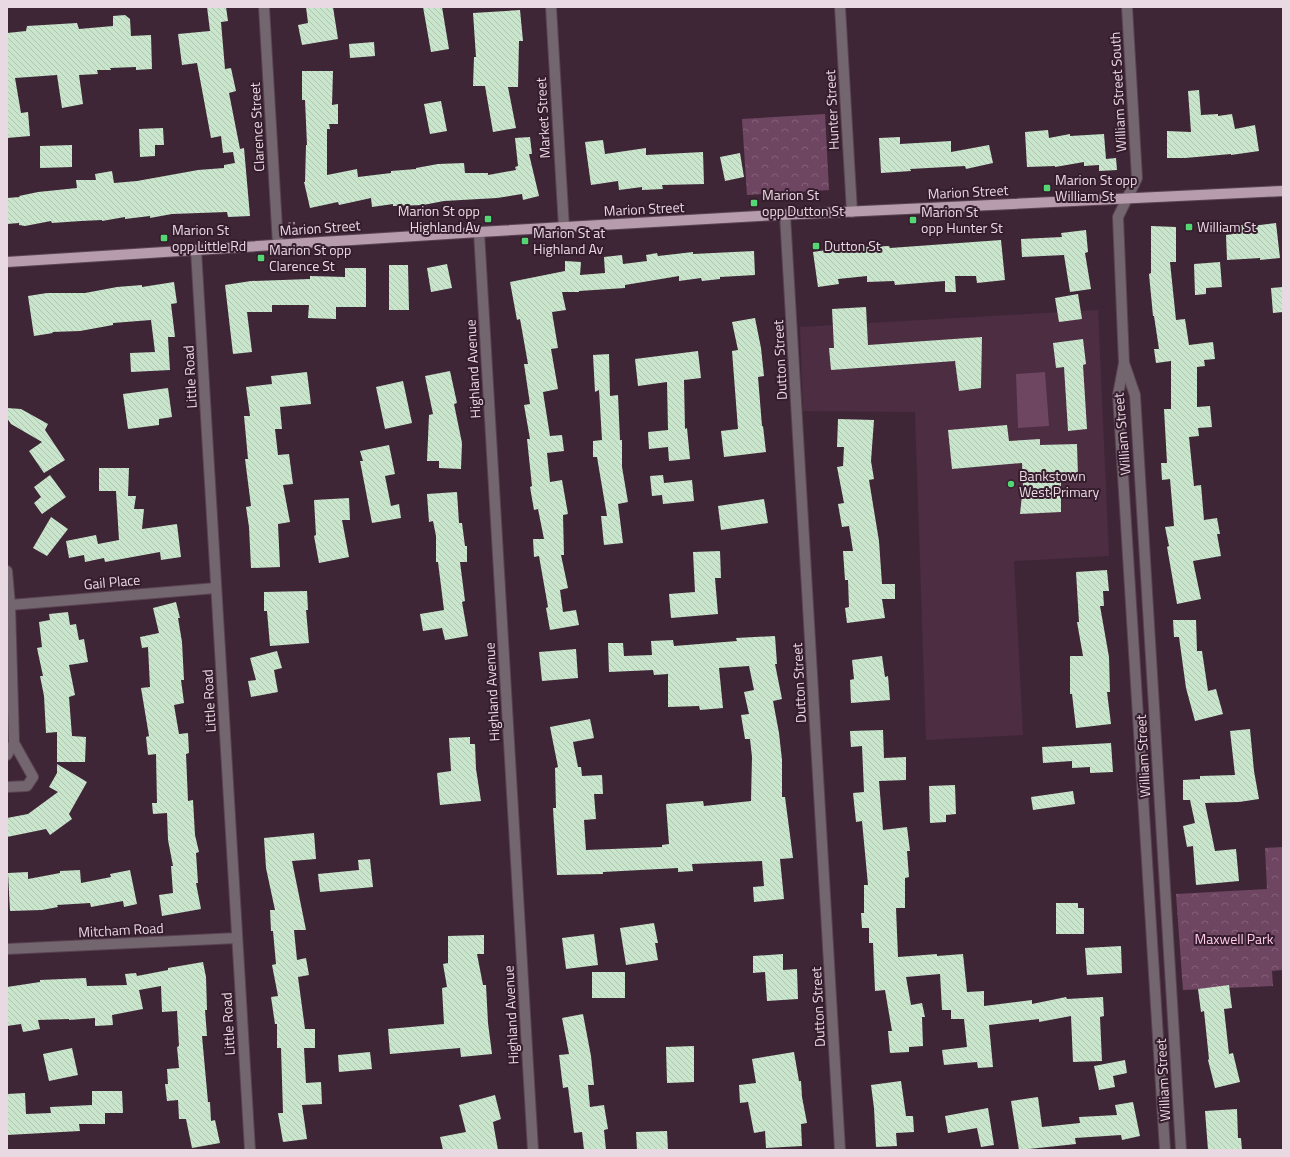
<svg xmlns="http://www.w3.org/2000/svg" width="1290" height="1157" font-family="'Titillium Web',sans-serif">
<defs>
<pattern id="park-crowns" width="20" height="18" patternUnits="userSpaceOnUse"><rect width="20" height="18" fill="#6f4661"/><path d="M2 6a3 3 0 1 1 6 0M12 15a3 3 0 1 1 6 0" fill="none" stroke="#846078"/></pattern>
<pattern id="building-back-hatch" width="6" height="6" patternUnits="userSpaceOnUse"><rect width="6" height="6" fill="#c9e5cc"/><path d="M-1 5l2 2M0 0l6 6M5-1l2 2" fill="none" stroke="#afc4b1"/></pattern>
</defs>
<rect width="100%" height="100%" fill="#3f2637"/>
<polygon fill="#4d2d42" points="1098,310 1109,556 1014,561 1023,735 926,740 915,412 803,411 800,327"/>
<polygon fill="#6f4661" points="1045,372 1049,426 1018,428 1016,374"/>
<g fill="url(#park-crowns)">
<polygon points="825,114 829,190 747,195 742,119"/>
<polygon points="1283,847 1283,970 1272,971 1273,986 1183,990 1176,894 1267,889 1265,848"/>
</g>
<g fill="url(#building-back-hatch)">
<polygon points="207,7 226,7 228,21 221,22 225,69 231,68 236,91 229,93 240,149 244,148 250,216 228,217 227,212 172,214 150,218 150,216 125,219 125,217 102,221 102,220 81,221 52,223 51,221 25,226 19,225 19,223 7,224 7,198 20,197 19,196 38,192 77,188 76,180 96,180 95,174 112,171 114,183 137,181 198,170 224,168 224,165 235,163 233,152 223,153 221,136 211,138 197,63 182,65 178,34 210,31"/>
<polygon points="306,7 333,7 338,39 302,45 298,25 308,23"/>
<polygon points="423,7 442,7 449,49 431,52"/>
<polygon points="520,10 523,41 519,41 518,87 508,87 516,128 493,132 485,86 473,86 474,57 476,57 473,13"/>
<polygon points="125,15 130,19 131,36 151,35 152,69 136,70 136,67 110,68 111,70 97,70 98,74 79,75 83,104 62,108 57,75 15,78 21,113 28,112 30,136 7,138 7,33 26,31 27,26 77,23 79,29 113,26 113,16"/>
<polygon points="374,42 375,56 350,58 349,44"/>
<polygon points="302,71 333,71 332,105 338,104 338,124 329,124 330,129 327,129 327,175 357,169 358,177 391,173 391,171 416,169 416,168 438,164 464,163 465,173 488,173 488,175 516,170 515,167 518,166 515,138 530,137 532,154 529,154 539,196 523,200 522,194 497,198 444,201 423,205 393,206 393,204 372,207 371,198 339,205 338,202 310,208 304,182 305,182 306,145 307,145 305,100 302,100"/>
<polygon points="1199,90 1201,115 1218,114 1218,116 1232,114 1235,129 1255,125 1259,151 1231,155 1231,154 1185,158 1167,158 1167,131 1191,132 1188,91"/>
<polygon points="441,101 447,131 430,134 424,104"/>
<polygon points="163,128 164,145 155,145 155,156 140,157 139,129"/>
<polygon points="1048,130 1049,138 1070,134 1070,136 1104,134 1106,159 1116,158 1117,170 1099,171 1099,165 1084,166 1084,162 1055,167 1055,166 1027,167 1025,132"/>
<polygon points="900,137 900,144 951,141 951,152 989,145 993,163 966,169 965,166 910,169 911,171 881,173 879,138"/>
<polygon points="603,140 605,154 646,148 646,155 703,152 704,184 662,185 663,189 642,190 642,187 619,190 618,181 591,185 585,142"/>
<polygon points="72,145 72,167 40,168 40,146"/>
<polygon points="740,153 744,177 725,181 720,157"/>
<polygon points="1276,223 1280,258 1260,260 1260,258 1227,260 1226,235 1233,234 1232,226 1252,224 1252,226"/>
<polygon points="1151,226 1176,227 1176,262 1170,262 1176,320 1185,319 1189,345 1213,342 1215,359 1204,360 1205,366 1197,367 1197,407 1210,406 1212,427 1198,428 1199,436 1189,437 1194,486 1201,485 1204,520 1217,518 1220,534 1217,534 1221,556 1193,561 1201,599 1177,604 1167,547 1169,546 1165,527 1174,526 1170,479 1162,480 1161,463 1167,463 1164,409 1171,409 1171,361 1156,363 1154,349 1159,349 1154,316 1153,316 1149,274 1151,273"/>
<polygon points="1086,230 1088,252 1085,253 1091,289 1070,292 1064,255 1022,257 1021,239 1062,237 1061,233"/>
<polygon points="1001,240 1005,280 977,283 976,276 955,276 956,292 945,292 945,281 895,285 894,281 867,282 867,276 838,279 839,284 818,287 813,252 833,249 834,252 866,250 866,247 889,246 890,248"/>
<polygon points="754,251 755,275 720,277 720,279 702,281 701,278 679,281 679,276 625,285 625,288 579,291 579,292 562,292 566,310 552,312 558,348 551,349 558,389 543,392 550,436 562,435 564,451 547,453 550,482 562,480 568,514 563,515 564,555 561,555 568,588 560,590 563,612 576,610 579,625 550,630 546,608 548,607 539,556 534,557 533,539 544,539 538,509 534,510 530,487 532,486 527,439 530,439 524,405 530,404 524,364 528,364 520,319 517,320 510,282 565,271 565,261 581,262 580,275 605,273 604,257 622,255 623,264 647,261 646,255 657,253 658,256 693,252 693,254"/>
<polygon points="1220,262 1222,287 1206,288 1206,294 1195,295 1194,264"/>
<polygon points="447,264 452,288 431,292 427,268"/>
<polygon points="389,265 408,265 409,310 389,310"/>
<polygon points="345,268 366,268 366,307 336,307 336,319 308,318 309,305 272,305 272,312 247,312 252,352 233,354 225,285 251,281 310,279 310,276 345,277"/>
<polygon points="174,282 177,303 171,304 175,337 168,337 170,370 131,372 130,353 155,352 151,320 113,323 113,325 80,331 52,332 53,333 34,336 28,296 47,293 85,293 117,287 142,285 142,287"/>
<polygon points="1283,287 1283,312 1273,313 1271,288"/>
<polygon points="1078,294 1082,319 1059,322 1055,298"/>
<polygon points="866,307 868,345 982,337 981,388 959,391 955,361 831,370 829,348 834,348 832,309"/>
<polygon points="755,318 761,348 764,376 758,377 762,426 763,426 766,452 724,457 721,431 738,429 732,351 738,350 732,322"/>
<polygon points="1083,339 1086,364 1083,365 1087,429 1068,431 1064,367 1056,368 1053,343"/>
<polygon points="698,351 701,378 684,380 685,429 687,428 690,459 669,461 668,447 649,449 648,432 668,430 667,382 638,386 635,359"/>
<polygon points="609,354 610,396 618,395 620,440 622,440 622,467 628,502 618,504 623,543 604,545 601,516 607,516 597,457 593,457 593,441 602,440 599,390 595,392 593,355"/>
<polygon points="450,371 457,403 454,404 462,443 461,469 439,468 439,461 427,461 429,415 433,414 425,376"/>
<polygon points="307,372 311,404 280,407 282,429 275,429 278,455 289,454 293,484 283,485 290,522 278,524 280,567 251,568 249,527 246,507 251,506 245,459 248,459 244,416 250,416 246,387 272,384 271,376"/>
<polygon points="403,381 412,423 385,429 376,387"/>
<polygon points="168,388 172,417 159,419 159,425 128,429 123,394"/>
<polygon points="7,408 21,409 48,424 45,430 65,460 44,473 29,451 42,442 11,424 7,418"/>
<polygon points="838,419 874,420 871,461 874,479 869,480 879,541 882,584 895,584 895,599 882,599 885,618 847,623 845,608 849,607 848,580 845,580 843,551 853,551 849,526 842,527 838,504 844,503 837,467 843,466 844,447 837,447"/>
<polygon points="1007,425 1009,441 1040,439 1040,445 1077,444 1078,477 1061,477 1061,512 1020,514 1023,486 1022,463 952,469 948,430"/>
<polygon points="389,445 395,474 385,476 391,506 399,504 401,518 372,523 360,461 363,461 360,451"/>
<polygon points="99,468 129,468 128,496 136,496 134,509 144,509 142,529 177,524 181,557 161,560 160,552 105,562 104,558 85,562 84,555 69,558 66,541 96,535 98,544 119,540 116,491 99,491"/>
<polygon points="50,475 66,497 42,514 34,503 41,497 34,487"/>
<polygon points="663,475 664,483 692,480 694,501 663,504 662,495 652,496 650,476"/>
<polygon points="457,492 459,523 462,523 465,546 467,546 467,562 460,562 465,601 462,602 468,636 445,640 442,628 423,631 420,614 444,610 438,562 436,562 436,536 433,521 429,522 427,494"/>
<polygon points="349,498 350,520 342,520 349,557 319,563 314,536 316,535 314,500"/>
<polygon points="764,499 768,523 721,530 718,506"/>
<polygon points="51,517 68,529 47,556 33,548"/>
<polygon points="720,551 721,578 715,578 718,614 671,618 669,594 695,592 693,552"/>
<polygon points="1107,570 1109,591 1103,591 1104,606 1100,606 1109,657 1110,692 1107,692 1111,724 1076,728 1072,694 1070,694 1070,656 1083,656 1077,622 1079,622 1076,572"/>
<polygon points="307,591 308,610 306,610 309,643 270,646 267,611 264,611 264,592"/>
<polygon points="176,602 180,618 178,618 182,642 184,680 181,680 184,703 174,705 179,734 188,733 189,753 186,754 188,801 193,800 195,835 199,852 196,853 198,883 196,883 201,909 162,916 159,895 173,893 171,866 173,866 168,840 167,813 153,814 152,803 157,803 156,754 148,755 146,737 149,736 141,688 150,687 148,647 142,648 140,637 159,633 153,608"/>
<polygon points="68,612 70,625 76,624 79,640 84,639 88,662 69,665 75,695 69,697 72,736 86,737 85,762 57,762 57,732 46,733 44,696 40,676 43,676 37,648 42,647 39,622 50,620 49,614"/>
<polygon points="1173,620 1196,620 1197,651 1202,651 1208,691 1216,689 1223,714 1195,721 1186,688 1179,637 1174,637"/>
<polygon points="775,636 777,664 775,664 782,699 773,701 779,733 782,760 782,797 785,797 793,858 780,859 784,899 754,902 753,887 764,886 762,861 692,864 693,871 678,872 678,868 603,872 603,874 557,875 553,808 556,808 555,768 558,767 550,727 590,719 594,738 573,742 578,767 581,767 582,776 602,775 603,794 594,794 596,819 584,820 586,850 662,847 662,845 669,844 666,804 703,801 704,806 751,801 752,757 750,739 745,739 741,715 749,714 744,692 754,690 749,666 719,668 723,708 700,710 699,706 668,707 668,674 654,675 653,670 609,672 608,643 623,643 624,656 652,655 651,641 673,640 674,646 737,641 736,638"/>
<polygon points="576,649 578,678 542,681 539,652"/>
<polygon points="277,651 282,668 274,670 278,692 251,697 248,681 256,680 250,658"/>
<polygon points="882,656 885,677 888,676 890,700 851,703 850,680 854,679 852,660"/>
<polygon points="1250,729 1254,771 1259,799 1239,802 1205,803 1215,851 1236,849 1239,881 1196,885 1193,846 1187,847 1183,826 1195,823 1190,800 1183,800 1183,780 1200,779 1200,776 1235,775 1230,731"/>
<polygon points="883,730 884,758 906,757 906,780 879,781 883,830 907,827 910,851 907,851 909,877 905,878 905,908 896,908 898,957 937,954 937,956 963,954 967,992 984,991 984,1006 1032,1000 1032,1004 1066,997 1067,999 1103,997 1104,1016 1100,1017 1102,1061 1073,1062 1071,1016 1039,1022 1039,1019 989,1025 993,1067 978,1068 977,1062 944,1065 942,1050 967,1047 964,1019 951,1019 951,1010 942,1010 940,974 906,977 911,1005 922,1003 925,1017 922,1017 923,1046 909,1047 909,1052 890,1053 888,1031 892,1031 885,990 875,991 873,943 869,943 869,928 862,928 861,913 864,913 864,885 868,885 862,821 856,822 853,793 864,792 862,746 851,747 850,731"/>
<polygon points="470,737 470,744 475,744 476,769 481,801 440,805 437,773 451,771 449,738"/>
<polygon points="1111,743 1113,772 1090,773 1090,767 1072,768 1072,761 1043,763 1042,747"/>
<polygon points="57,764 87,782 69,814 72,819 50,835 46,829 7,837 7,818 28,814 58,792 49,787 57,773"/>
<polygon points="955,785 956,814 946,815 946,822 930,823 929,786"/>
<polygon points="1073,791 1075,804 1033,810 1031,797"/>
<polygon points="314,833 316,859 292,861 306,930 294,930 297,960 306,958 309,975 298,977 305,1029 315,1029 315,1048 304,1048 306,1083 321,1082 322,1104 302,1105 307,1139 283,1142 278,1113 283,1113 281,1048 277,1048 277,1024 275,1024 271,997 278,996 272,965 276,964 273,931 271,931 270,910 275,910 266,868 264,838"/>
<polygon points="370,859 373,887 320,892 318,874 359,870 358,860"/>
<polygon points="80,870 81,883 111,877 110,874 130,870 137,904 124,907 123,901 91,907 90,903 57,905 58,907 42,910 10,911 8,873 28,872 28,879 60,873 60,871"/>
<polygon points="1056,903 1078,903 1078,908 1084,908 1084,934 1056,934"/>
<polygon points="654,923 658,943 655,943 658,960 626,965 620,928"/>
<polygon points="594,934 598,965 566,969 562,938"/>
<polygon points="484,935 484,954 477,954 483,985 486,985 488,1023 492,1054 461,1057 460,1048 390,1054 388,1029 444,1024 442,988 447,987 443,964 448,963 448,936"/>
<polygon points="1121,946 1122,973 1087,975 1085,948"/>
<polygon points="783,954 783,970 797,969 798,999 767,1001 765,972 753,973 753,956"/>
<polygon points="203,962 206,977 207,1010 205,1010 207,1036 202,1036 208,1102 210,1102 211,1121 215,1120 220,1143 192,1148 186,1119 179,1119 178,1100 167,1101 165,1084 168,1084 167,1069 179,1068 177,1047 179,1046 177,1011 162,1012 161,986 139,990 143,1009 112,1015 113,1025 95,1026 95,1018 69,1020 69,1019 38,1020 40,1029 23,1032 21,1024 7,1026 7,987 40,982 40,980 86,978 87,986 127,985 125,974 136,973 137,976 168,970 168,968"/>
<rect x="592" y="972" width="33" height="26"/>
<polygon points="1229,985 1232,1008 1224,1009 1229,1054 1233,1053 1240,1082 1215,1088 1208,1060 1209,1059 1204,1011 1201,1012 1198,989"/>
<polygon points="583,1014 591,1056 594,1085 588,1085 590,1107 604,1105 608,1129 604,1130 606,1150 584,1150 582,1132 574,1133 568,1087 563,1088 559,1055 569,1054 562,1018"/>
<polygon points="694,1046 694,1082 667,1083 666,1047"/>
<polygon points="72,1048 78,1075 49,1081 43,1054"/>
<polygon points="370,1052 372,1069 339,1072 338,1055"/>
<polygon points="794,1052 799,1081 801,1081 802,1097 807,1123 801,1124 802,1146 766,1148 765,1131 754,1133 748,1102 740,1103 739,1085 756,1083 752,1059"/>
<polygon points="1125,1060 1127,1073 1113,1076 1115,1087 1099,1090 1094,1066"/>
<polygon points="901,1081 906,1116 913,1116 914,1132 896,1133 897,1146 876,1147 874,1108 871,1085"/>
<polygon points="92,1091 122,1091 123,1113 105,1113 105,1124 79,1124 80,1131 7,1135 7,1094 25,1093 26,1114 51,1113 50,1107 92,1105"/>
<polygon points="495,1095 501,1119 493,1122 498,1150 443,1150 440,1137 466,1132 459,1105"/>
<polygon points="1038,1097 1042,1127 1080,1123 1079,1117 1117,1115 1115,1105 1133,1102 1140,1136 1122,1140 1121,1135 1075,1138 1076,1144 1019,1150 1011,1101"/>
<polygon points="988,1108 994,1145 981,1147 977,1128 948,1133 945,1116"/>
<polygon points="1237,1109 1238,1138 1241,1138 1242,1150 1208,1150 1205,1111"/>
<polygon points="667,1131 668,1150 637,1150 636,1132"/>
</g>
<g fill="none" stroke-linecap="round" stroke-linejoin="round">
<defs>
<g id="minor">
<polyline points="264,7 278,245"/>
<polyline points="551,7 564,228"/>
<polyline points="840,7 852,212"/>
<polyline points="1127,7 1137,178 1118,217 1124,363 1118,395 1165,1150"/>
<polyline points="785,215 840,1150"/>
<polyline points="479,232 533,1150"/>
<polyline points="196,250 250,1150"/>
<polyline points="1124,363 1135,395 1181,1150"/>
<polyline points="7,571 10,605 14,743 33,777 27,786 7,787"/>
<polyline points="10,605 216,588"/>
<polyline points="7,755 14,743"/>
<polyline points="7,949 237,938"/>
</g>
<polyline id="major" points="7,262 479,232 759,216 1283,191"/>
</defs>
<use href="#minor" stroke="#5a4353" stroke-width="12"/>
<use href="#major" stroke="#5a4353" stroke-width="12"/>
<polyline stroke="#96828f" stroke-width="2.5" stroke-dasharray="3 2" stroke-linecap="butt" points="288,224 295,223"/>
<use href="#minor" stroke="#74666f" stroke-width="10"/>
<use href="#major" stroke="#b79cad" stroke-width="10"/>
</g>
<g fill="#53d673" stroke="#351d2d" stroke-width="1.5">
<rect x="1043" y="184" width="8" height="8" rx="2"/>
<rect x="750" y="199" width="8" height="8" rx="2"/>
<rect x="484" y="215" width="8" height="8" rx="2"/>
<rect x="909" y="216" width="8" height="8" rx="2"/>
<rect x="1185" y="223" width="8" height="8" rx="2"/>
<rect x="160" y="234" width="8" height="8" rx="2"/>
<rect x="521" y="237" width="8" height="8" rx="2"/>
<rect x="812" y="242" width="8" height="8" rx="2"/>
<rect x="257" y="254" width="8" height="8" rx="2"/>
<circle cx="1011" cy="484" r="4"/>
</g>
<g text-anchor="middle" stroke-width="4" stroke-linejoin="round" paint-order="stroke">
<g font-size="14" fill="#e9d9e3" stroke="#351d2d">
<text transform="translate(1118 92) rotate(-93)" y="5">William Street South</text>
<text transform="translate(832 110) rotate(-93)" y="5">Hunter Street</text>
<text transform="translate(543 118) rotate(-93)" y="5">Market Street</text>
<text transform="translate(257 127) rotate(-93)" y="5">Clarence Street</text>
<text transform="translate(968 192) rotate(-3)" y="5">Marion Street</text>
<text transform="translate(644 209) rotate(-3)" y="5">Marion Street</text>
<text transform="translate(320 228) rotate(-4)" y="5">Marion Street</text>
<text transform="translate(780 360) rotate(-93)" y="5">Dutton Street</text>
<text transform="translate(473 369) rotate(-93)" y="5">Highland Avenue</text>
<text transform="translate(190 377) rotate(-93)" y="5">Little Road</text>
<text transform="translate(1122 434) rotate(-95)" y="5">William Street</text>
<text transform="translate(112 582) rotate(-5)" y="5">Gail Place</text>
<text transform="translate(799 683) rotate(-93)" y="5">Dutton Street</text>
<text transform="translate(492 692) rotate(-93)" y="5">Highland Avenue</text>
<text transform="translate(209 701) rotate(-93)" y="5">Little Road</text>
<text transform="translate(1143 756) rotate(-93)" y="5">William Street</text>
<text transform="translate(121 930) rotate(-3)" y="5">Mitcham Road</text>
<text transform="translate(818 1007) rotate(-93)" y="5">Dutton Street</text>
<text transform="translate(511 1015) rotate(-93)" y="5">Highland Avenue</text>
<text transform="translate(228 1024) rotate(-93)" y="5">Little Road</text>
<text transform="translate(1163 1080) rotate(-93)" y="5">William Street</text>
</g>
<g font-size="14" fill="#e9d9e3" stroke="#351d2d" text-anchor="start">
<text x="1055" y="185">Marion St opp<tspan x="1055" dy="16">William St</tspan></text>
<text x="762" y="200">Marion St<tspan x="762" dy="16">opp Dutton St</tspan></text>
<text x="480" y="216" text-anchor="end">Marion St opp<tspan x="480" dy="16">Highland Av</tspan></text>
<text x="921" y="217">Marion St<tspan x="921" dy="16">opp Hunter St</tspan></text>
<text x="1197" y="232">William St</text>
<text x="172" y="235">Marion St<tspan x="172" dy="16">opp Little Rd</tspan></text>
<text x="533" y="238">Marion St at<tspan x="533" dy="16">Highland Av</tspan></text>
<text x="824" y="251">Dutton St</text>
<text x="269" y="255">Marion St opp<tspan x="269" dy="16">Clarence St</tspan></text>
<text x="1019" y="481">Bankstown<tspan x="1019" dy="16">West Primary</tspan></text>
</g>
<g font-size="14" fill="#fec9eb" stroke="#351d2d">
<text x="1234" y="944">Maxwell Park</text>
</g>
</g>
<rect width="1290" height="1157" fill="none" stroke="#e9d9e3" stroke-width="16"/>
</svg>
